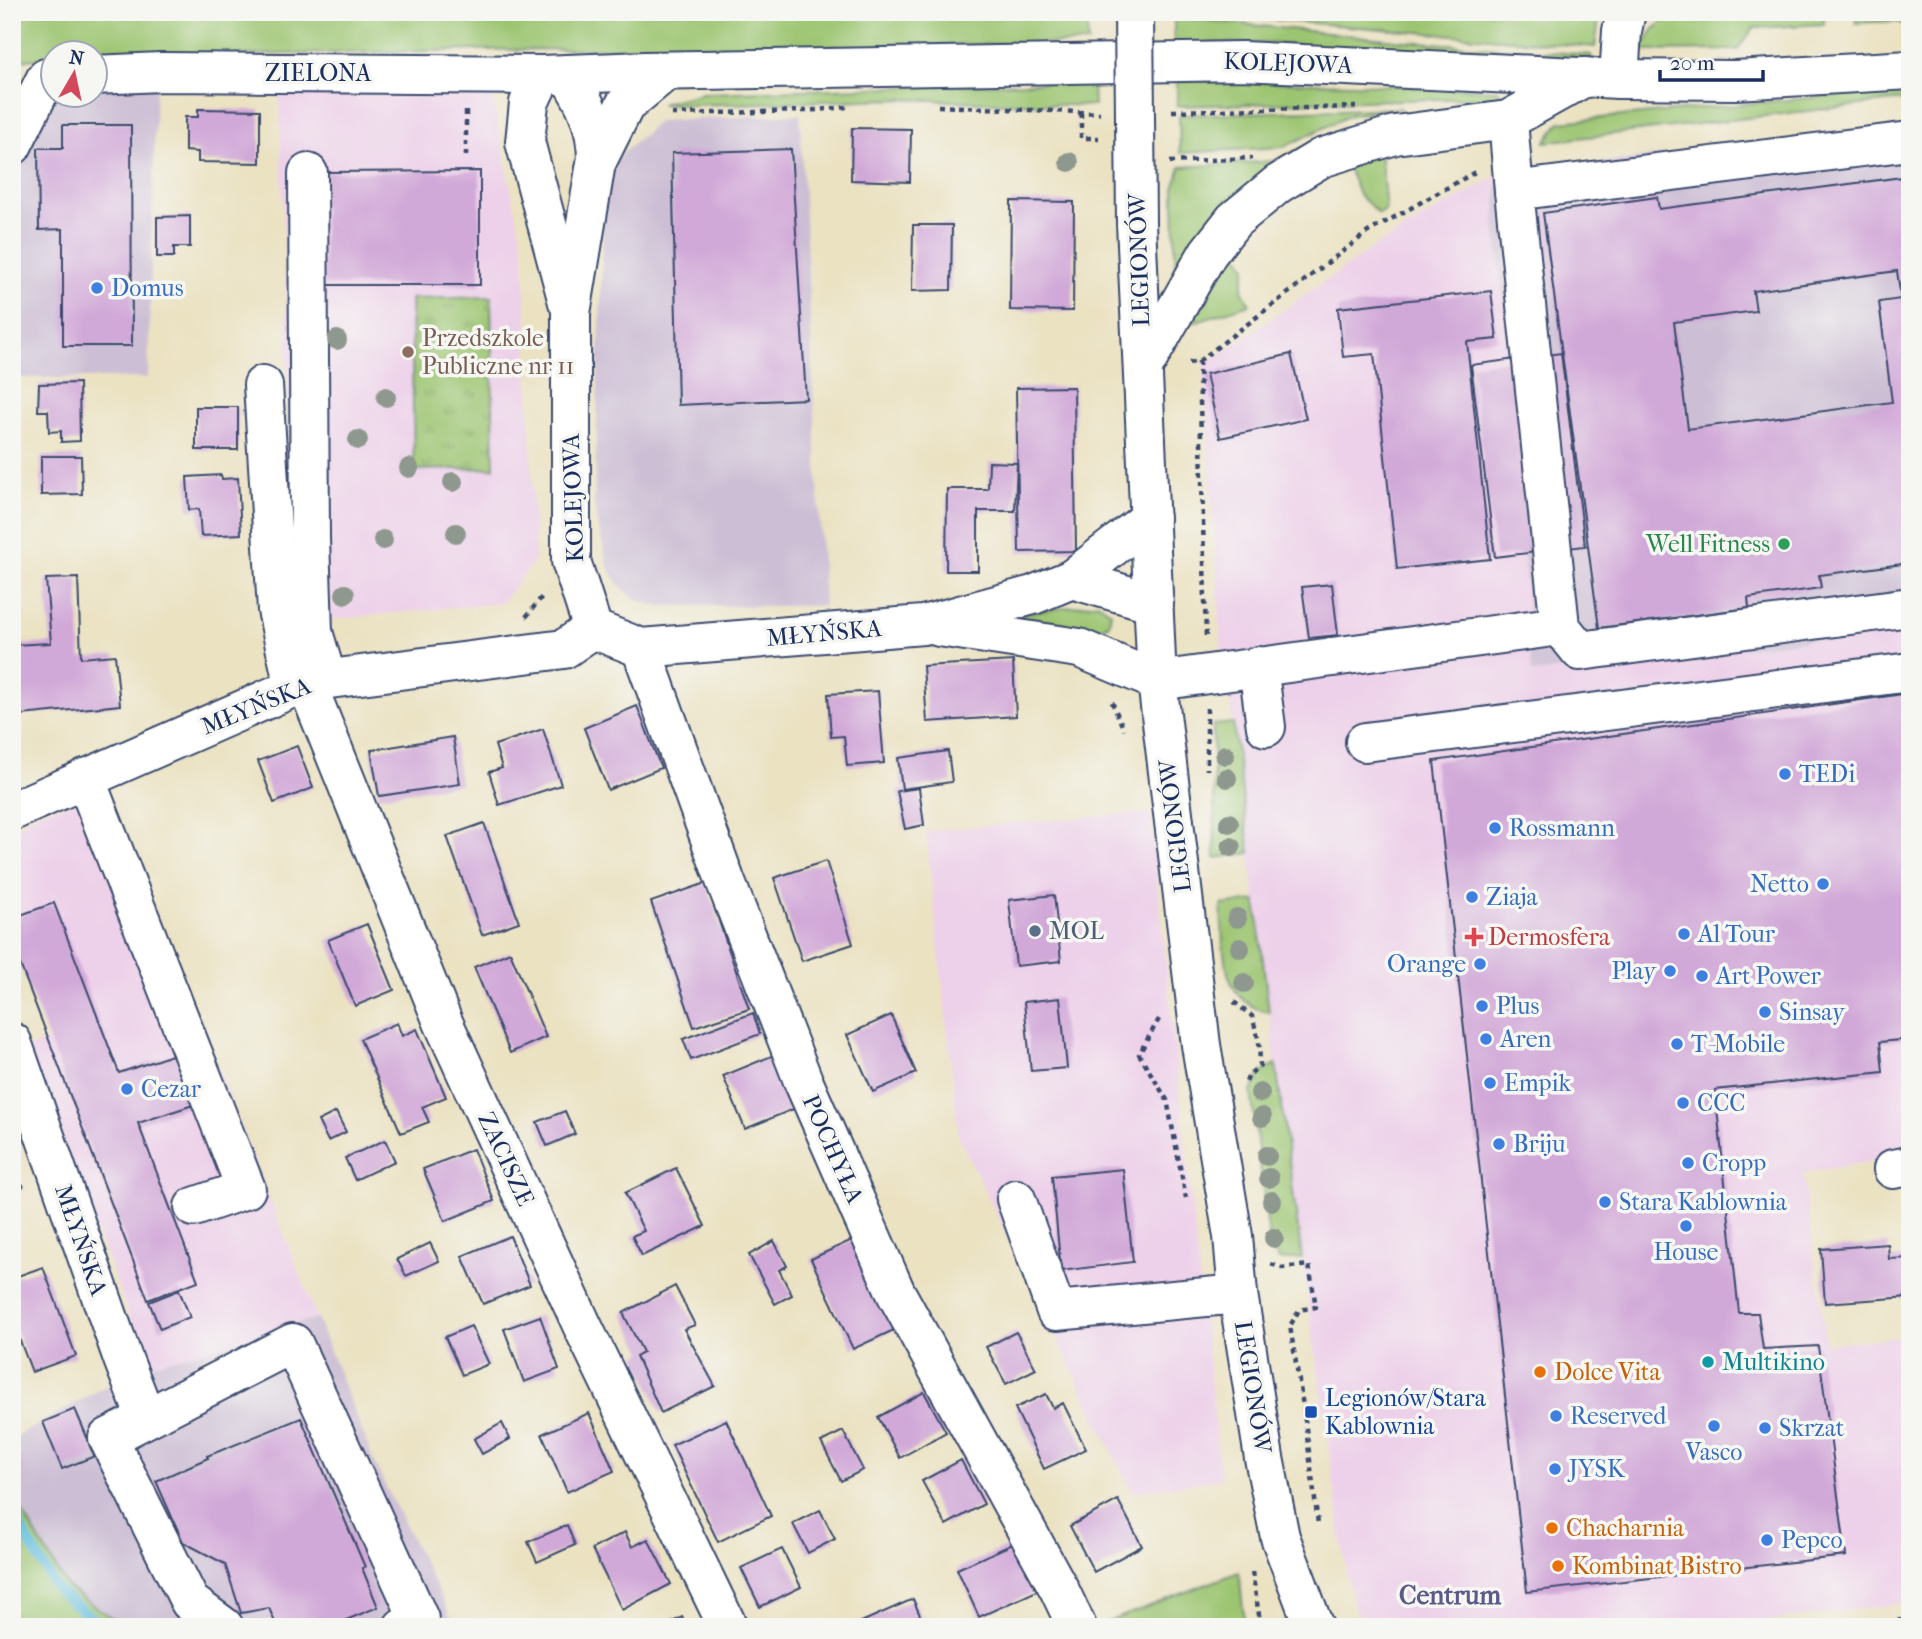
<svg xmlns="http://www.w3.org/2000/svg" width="1922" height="1639" font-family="'IM FELL French Canon',serif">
<defs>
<pattern id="park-tufts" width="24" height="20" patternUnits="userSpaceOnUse" patternTransform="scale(1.75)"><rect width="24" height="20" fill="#9cc571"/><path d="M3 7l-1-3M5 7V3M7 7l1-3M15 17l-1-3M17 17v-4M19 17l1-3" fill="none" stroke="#7ea060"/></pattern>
</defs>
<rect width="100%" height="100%" fill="#f6f6f2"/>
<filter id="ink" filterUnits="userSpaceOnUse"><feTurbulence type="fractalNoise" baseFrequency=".0143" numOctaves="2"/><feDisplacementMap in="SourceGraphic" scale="14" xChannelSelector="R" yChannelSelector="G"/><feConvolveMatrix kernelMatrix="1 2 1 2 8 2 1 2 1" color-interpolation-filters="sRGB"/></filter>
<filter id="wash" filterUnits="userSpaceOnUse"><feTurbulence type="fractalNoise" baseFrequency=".00686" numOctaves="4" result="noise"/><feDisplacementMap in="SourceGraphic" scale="28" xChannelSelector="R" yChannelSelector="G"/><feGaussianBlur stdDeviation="1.57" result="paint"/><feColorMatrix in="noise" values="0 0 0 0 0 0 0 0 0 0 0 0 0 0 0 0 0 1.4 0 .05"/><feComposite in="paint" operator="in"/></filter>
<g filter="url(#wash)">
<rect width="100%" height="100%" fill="#ebe2c2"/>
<g fill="#edd0e9">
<polygon points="279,84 490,88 524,251 535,560 502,603 290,623 288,367"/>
<polygon points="1498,175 1495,226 1512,379 1532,673 1910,628 1910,1155 1803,1173 1826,1344 1910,1336 1910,1602 1728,1627 1371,1627 1355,1610 1346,1572 1286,1144 1233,723 1221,645 1204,365 1380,243"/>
<polygon points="108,793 317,1318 148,1366 27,1048 49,1040 12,943 12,832 37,812"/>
<polygon points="1150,812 1221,1479 1132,1492 959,1137 926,831"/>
</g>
<g fill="#ccbed4">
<polygon points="156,84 148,378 12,378 12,90 52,88 52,94 94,94 95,87"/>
<polygon points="800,114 824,606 655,606 635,599 621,587 608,567 594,507 604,197 619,156 659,121"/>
<polygon points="1910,125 1910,628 1532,673 1512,379 1495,226 1498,175"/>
<polygon points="317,1318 377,1469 456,1627 125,1627 68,1588 12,1495 12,1439 113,1382 148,1366"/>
</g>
<g fill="#9cc571" stroke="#5c7a68" stroke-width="2">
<polygon points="12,12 1087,12 1088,43 479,50 95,58 94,52 52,52 52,59 12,60"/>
<polygon points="1174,12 1191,12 1193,19 1406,41 1591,55 1592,61 1261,43 1174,43"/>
<polygon points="1229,12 1600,12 1595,47 1238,17"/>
<polygon points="1675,12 1824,12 1824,24 1754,28 1737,50 1640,51 1653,30"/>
<polygon points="1855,12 1910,12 1910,27 1896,21 1856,23"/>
<polygon points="1177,80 1353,84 1498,90 1502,96 1502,109 1481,113 1477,98 1177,106"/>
<polygon points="1093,81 1094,106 901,99 692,105 660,104 702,93"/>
<polygon points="1910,88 1910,99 1545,142 1560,122"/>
<polygon points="1402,108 1350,115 1284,147 1180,153 1179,115"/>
<polygon points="1388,120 1348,136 1176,291 1174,189 1181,167 1275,161 1343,128"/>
<polygon points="1380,151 1386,209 1379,214 1359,195 1344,158"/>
<polygon points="1232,245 1246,267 1242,290 1250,304 1194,322 1207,275"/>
<polygon points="1098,603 1111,612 1109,624 1097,630 983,625 989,618"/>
<polygon points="1233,723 1250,853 1215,858 1213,725"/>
<path d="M 1256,901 L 1269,1012 C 1218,1003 1224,944 1221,905 Z"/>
<polygon points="1276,1064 1302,1258 1279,1260 1270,1246 1251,1092 1260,1074"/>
<polygon points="12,1495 68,1588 125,1627 12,1627"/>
<polygon points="1239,1572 1245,1627 1103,1627 1102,1624"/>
</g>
<polygon fill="url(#park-tufts)" stroke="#5c7a68" stroke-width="2" points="491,297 494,468 414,470 411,299"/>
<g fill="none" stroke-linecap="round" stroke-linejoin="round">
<polyline stroke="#61bddf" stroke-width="10" points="12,1513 58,1591 103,1627"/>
</g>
<g id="blocks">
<g fill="#d1a9d8" fill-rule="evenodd">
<polygon points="198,109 260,110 260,163 198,162 198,152 185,151 185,117 198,117"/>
<polygon points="63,125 131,125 132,346 63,346 63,229 39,230 38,148 63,148"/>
<polygon points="852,128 911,129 910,182 851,180"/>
<polygon points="791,149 806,399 678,405 672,153"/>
<polygon points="480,171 480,285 324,285 323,172"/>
<path d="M 1910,176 L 1910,563 L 1819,575 L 1821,588 L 1748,598 L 1749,608 L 1599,628 L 1543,213 L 1657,197 L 1659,209 ZM 1897,271 L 1901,299 L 1879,302 L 1892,402 L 1688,429 L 1674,322 L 1756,311 L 1753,291 Z"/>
<polygon points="1011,201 1074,202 1073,311 1010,310"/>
<polygon points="190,216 190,247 174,247 174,257 157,257 157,217"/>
<polygon points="913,225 952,225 951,290 912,291"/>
<polygon points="1491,291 1497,339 1467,342 1490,559 1397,569 1374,354 1343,357 1338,308"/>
<polygon points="1561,353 1585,546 1495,557 1471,365"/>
<polygon points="1291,354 1306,419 1220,438 1206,374"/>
<polygon points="79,383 80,441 61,442 61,431 49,432 48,411 38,411 39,384"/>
<polygon points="1074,387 1076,551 1019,552 1016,388"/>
<rect x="196" y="407" width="42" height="43"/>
<polygon points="41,456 81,456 82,494 41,495"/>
<polygon points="989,462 1017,463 1015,511 978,511 978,571 946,571 947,489 988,489"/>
<polygon points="221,475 222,479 238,478 241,534 201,536 199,509 189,510 187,477"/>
<polygon points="78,578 81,658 115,655 120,705 12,716 12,645 51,643 46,579"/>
<polygon points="1332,584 1338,635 1309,638 1302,587"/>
<polygon points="1013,661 1016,716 927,722 923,666"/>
<polygon points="878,691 884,763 847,766 844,736 831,737 828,694"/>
<polygon points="1910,693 1910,1039 1880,1042 1883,1072 1715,1090 1739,1313 1758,1313 1763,1349 1818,1346 1846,1556 1527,1592 1434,761"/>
<polygon points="637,706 661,768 608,790 584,728"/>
<polygon points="543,729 561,785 499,805 489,772 502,768 495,745"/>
<polygon points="453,737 460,784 379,796 371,750"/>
<polygon points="297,746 313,788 274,803 258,761"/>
<polygon points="948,751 952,782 902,789 898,758"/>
<polygon points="919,788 924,825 905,829 897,791"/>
<polygon points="484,823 519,922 482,935 447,836"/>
<polygon points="826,861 853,944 802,961 774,878"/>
<polygon points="706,883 749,1009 694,1027 651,902"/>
<polygon points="1054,895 1061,961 1016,966 1009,900"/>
<polygon points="54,903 119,1073 175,1054 193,1105 138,1123 198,1281 148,1300 12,943 12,918"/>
<polygon points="367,924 394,990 355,1006 328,940"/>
<polygon points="510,952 546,1037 510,1053 474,967"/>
<polygon points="1060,998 1067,1068 1031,1071 1024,1002"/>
<polygon points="753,1013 760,1034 691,1060 683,1039"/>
<polygon points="891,1015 916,1073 873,1092 847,1035"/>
<polygon points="397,1023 402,1036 417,1029 446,1097 422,1107 429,1122 401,1133 360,1039"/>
<polygon points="774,1055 796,1108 745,1129 723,1076"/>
<polygon points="565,1111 575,1134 547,1146 537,1122"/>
<polygon points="336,1112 346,1132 328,1141 318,1121"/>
<polygon points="385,1140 395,1161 355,1180 345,1158"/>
<polygon points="473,1149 494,1201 445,1221 423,1169"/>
<polygon points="676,1168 705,1226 642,1256 632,1236 644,1231 625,1193"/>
<polygon points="1123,1169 1133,1262 1061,1271 1052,1176"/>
<polygon points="510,1236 530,1285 483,1304 462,1256"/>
<polygon points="854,1239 896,1329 853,1349 811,1259"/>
<polygon points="774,1241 787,1266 779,1270 792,1295 775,1304 749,1255"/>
<polygon points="430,1243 439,1261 406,1276 397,1259"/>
<polygon points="1888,1244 1889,1259 1910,1258 1910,1297 1825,1303 1821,1249"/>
<polygon points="43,1267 76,1356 32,1372 12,1320 12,1278"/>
<polygon points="675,1286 695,1325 684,1329 715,1386 661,1413 636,1356 643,1352 623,1313"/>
<polygon points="179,1290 190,1317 160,1329 149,1302"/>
<polygon points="540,1316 559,1369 524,1382 504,1329"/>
<polygon points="471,1326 489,1364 462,1375 445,1337"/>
<polygon points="1016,1332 1036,1369 1006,1384 986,1347"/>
<polygon points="924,1392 946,1432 900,1458 878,1417"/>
<polygon points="1046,1394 1053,1408 1063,1403 1086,1449 1044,1469 1015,1408"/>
<polygon points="75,1409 95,1456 62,1469 43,1422"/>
<polygon points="589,1413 614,1471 567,1492 542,1434"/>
<polygon points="301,1418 365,1567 362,1568 378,1607 329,1627 277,1627 269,1608 241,1613 225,1564 183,1542 156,1481 208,1458 207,1456"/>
<polygon points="726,1420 771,1516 718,1542 672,1445"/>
<polygon points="502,1423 510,1439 482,1454 474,1439"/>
<polygon points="843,1431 863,1470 841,1481 821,1442"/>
<polygon points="961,1460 984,1504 946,1525 922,1481"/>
<polygon points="1118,1500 1142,1546 1094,1572 1070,1526"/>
<polygon points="820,1510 835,1539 808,1553 793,1524"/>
<polygon points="567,1525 575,1545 537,1562 528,1542"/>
<polygon points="625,1532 632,1547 648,1539 671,1584 622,1610 592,1549"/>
<polygon points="1015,1543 1037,1591 979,1617 957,1569"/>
<polygon points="782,1549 801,1587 760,1607 741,1568"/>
<polygon points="913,1599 925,1627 861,1627 859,1623"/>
<polygon points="682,1617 687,1627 663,1627"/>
</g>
</g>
</g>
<g filter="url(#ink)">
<use href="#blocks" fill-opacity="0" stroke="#3a4a6d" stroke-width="2"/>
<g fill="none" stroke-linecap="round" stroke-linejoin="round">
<defs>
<g id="minor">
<polyline points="666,71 625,105 596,163 571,313 571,561 593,629 641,648 923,625 1033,595 1072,579 1150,518"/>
<path d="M 567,74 C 586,102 597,126 597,161"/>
<polyline points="94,75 161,72 542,75 645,71 1242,61 1619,79 1735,80 1910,70"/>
<polyline points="542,75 529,103 525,142 568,302"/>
<polyline points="1619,79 1622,31 1626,12"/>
<polyline points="1508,120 1514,191"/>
<polyline points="1910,141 1514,191 1560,626 1580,651 1910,607"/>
<polyline points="12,146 46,78"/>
<polyline points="308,173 310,537 313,632 327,679"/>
<polyline points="1136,223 1157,681 1201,1045 1233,1236 1238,1294 1264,1458 1280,1537 1314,1627"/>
<polyline points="1144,366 1208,253 1234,220 1278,184 1321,158 1395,135 1508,120 1585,77"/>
<polyline points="263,385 277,610 294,687"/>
<polyline points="1072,579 1154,603"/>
<polyline points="939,627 1079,648 1157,681"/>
<polyline points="641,648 725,880 804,1083 896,1293 1059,1589 1077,1627"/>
<polyline points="1258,666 1266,727"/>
<polyline points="1157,681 1560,626"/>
<polyline points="306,682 443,1022 582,1325 728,1627"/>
<polyline points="1365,742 1910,672"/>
<polyline points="85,778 246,1189 194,1207"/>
<polyline points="12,811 306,682 564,649 593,629"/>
<polyline points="12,1042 123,1359 146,1418"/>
<polyline points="1893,1169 1910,1166"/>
<polyline points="1016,1199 1056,1311 1238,1294"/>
<polyline points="224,1627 190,1602 108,1438 293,1343 419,1619 403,1627"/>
</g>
</defs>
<use href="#minor" stroke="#3a4a6d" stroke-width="42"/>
<g stroke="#3a4a6d" stroke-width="4.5" stroke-dasharray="5 5" stroke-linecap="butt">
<polyline points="1203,12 1203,13"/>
<polyline points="938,106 1100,113"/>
<polyline points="1172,111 1356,107"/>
<polyline points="1081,113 1081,138 1099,138"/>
<polyline points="672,114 805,111 848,107"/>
<polyline points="466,156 466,110"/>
<polyline points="1170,162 1252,158"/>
<polyline points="1199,361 1206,640"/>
<polyline points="1189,363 1199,361 1368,232 1477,171"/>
<polyline points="526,617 544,594"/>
<polyline points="1112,702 1124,730"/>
<polyline points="1207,708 1207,770"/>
<polyline points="1234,1002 1252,1016 1259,1041 1260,1065 1249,1075 1246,1082"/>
<polyline points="1159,1019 1139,1054 1167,1100 1186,1198"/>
<polyline points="12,1190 24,1185"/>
<polyline points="1271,1264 1282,1268 1309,1265 1316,1307 1299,1310 1290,1326 1304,1412 1318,1524"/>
<polyline points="1252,1572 1261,1627"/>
<polyline points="1848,1627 1910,1619"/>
</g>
<use href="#minor" stroke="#fff" stroke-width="38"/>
<defs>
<polyline id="minor-bridge" points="1134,12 1136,223"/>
</defs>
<use href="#minor-bridge" stroke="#3a4a6d" stroke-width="42" stroke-linecap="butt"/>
<use href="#minor-bridge" stroke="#fff" stroke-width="38"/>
</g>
<g fill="#8e988e">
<circle cx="1069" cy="162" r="10"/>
<circle cx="337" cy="340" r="10"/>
<circle cx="386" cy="397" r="10"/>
<circle cx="358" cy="440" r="10"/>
<circle cx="409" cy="468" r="10"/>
<circle cx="453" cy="482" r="10"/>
<circle cx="456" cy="533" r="10"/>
<circle cx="383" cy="540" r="10"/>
<circle cx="345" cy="594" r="10"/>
<circle cx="1225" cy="755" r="10"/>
<circle cx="1227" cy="778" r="10"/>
<circle cx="1229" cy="823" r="10"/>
<circle cx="1231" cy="847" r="10"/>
<circle cx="1237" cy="918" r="10"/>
<circle cx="1240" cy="948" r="10"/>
<circle cx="1244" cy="983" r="10"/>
<circle cx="1260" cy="1093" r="10"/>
<circle cx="1262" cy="1117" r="10"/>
<circle cx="1267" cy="1156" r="10"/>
<circle cx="1269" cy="1178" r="10"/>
<circle cx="1272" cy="1201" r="10"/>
<circle cx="1274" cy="1238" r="10"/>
</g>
</g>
<g fill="#3f7fe0" stroke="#f6f6f2" stroke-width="2.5">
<circle cx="97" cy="288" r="7"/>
<circle cx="1785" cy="774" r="7"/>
<circle cx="1495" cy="828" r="7"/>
<circle cx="1823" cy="884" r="7"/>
<circle cx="1472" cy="897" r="7"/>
<circle cx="1684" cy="934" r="7"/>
<circle cx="1480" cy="964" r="7"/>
<circle cx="1670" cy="971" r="7"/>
<circle cx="1702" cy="976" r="7"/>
<circle cx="1482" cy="1006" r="7"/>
<circle cx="1765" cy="1012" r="7"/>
<circle cx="1486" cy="1039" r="7"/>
<circle cx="1677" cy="1044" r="7"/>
<circle cx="1490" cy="1083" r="7"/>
<circle cx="127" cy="1089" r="7"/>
<circle cx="1683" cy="1103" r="7"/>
<circle cx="1499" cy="1144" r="7"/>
<circle cx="1688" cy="1163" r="7"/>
<circle cx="1605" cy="1202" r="7"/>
<circle cx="1686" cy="1226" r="7"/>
<circle cx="1556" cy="1416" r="7"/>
<circle cx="1714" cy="1426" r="7"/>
<circle cx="1765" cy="1428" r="7"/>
<circle cx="1555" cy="1469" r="7"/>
<circle cx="1767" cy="1540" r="7"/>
</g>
<circle fill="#8d6e63" stroke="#f6f6f2" stroke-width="2.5" cx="408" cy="352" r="7"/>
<circle fill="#2e9e5b" stroke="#f6f6f2" stroke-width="2.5" cx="1784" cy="544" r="7"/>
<circle fill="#5c6f8a" stroke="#f6f6f2" stroke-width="2.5" cx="1035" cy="931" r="7"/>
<path fill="#e0444e" stroke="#f6f6f2" stroke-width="2.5" d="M1470.5 926.5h7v7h7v7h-7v7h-7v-7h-7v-7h7z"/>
<circle fill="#0f9aa8" stroke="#f6f6f2" stroke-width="2.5" cx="1708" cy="1362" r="7"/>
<g fill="#e8710a" stroke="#f6f6f2" stroke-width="2.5">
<circle cx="1540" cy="1372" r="7"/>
<circle cx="1552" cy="1528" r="7"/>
<circle cx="1558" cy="1566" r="7"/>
</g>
<rect fill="#1a4fb4" stroke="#f6f6f2" stroke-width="2.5" x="1304" y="1405" width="14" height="14" rx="3.5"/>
<g text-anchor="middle" stroke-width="7" stroke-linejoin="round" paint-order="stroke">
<g font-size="24" fill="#1b2f5e" stroke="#f6f6f2">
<text transform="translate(1288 63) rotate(2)" y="8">KOLEJOWA</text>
<text x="318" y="81">ZIELONA</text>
<text transform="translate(1139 260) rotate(-92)" y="8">LEGIONÓW</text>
<text transform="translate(573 498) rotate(-92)" y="8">KOLEJOWA</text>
<text transform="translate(824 633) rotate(-5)" y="8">MŁYŃSKA</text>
<text transform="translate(256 706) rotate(-22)" y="8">MŁYŃSKA</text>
<text transform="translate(1175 826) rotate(-97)" y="8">LEGIONÓW</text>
<text transform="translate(833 1149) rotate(66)" y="8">POCHYŁA</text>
<text transform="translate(506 1159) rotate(65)" y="8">ZACISZE</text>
<text transform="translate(81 1240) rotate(71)" y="8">MŁYŃSKA</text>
<text transform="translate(1253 1387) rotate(81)" y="8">LEGIONÓW</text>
</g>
<g font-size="24" fill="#366cbe" stroke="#f6f6f2" text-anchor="start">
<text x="111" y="296">Domus</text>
<text x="1799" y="782">TEDi</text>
<text x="1509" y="836">Rossmann</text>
<text x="1809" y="892" text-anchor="end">Netto</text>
<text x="1486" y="905">Ziaja</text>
<text x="1698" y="942">Al Tour</text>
<text x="1466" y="972" text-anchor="end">Orange</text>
<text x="1656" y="979" text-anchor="end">Play</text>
<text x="1716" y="984">Art Power</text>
<text x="1496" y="1014">Plus</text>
<text x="1779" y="1020">Sinsay</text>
<text x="1500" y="1047">Aren</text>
<text x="1691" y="1052">T-Mobile</text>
<text x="1504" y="1091">Empik</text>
<text x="141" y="1097">Cezar</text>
<text x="1697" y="1111">CCC</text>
<text x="1513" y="1152">Briju</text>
<text x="1702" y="1171">Cropp</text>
<text x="1619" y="1210">Stara Kablownia</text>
<text x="1686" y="1260" text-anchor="middle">House</text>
<text x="1570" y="1424">Reserved</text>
<text x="1779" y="1436">Skrzat</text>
<text x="1714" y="1460" text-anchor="middle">Vasco</text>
<text x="1569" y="1477">JYSK</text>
<text x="1781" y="1548">Pepco</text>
</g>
<g font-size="24" fill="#785e54" stroke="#f6f6f2" text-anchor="start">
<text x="422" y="346">Przedszkole<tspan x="422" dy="28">Publiczne nr 11</tspan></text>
</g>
<g font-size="24" fill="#27864d" stroke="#f6f6f2" text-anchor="end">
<text x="1770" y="552">Well Fitness</text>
</g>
<g font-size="24" fill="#4e5e75" stroke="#f6f6f2" text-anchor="start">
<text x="1049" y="939">MOL</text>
</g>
<g font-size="24" fill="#be3a42" stroke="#f6f6f2" text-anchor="start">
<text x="1488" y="945">Dermosfera</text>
</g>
<g font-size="24" fill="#0d838f" stroke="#f6f6f2" text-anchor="start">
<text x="1722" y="1370">Multikino</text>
</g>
<g font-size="24" fill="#c56008" stroke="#f6f6f2" text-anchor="start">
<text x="1554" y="1380">Dolce Vita</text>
<text x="1566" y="1536">Chacharnia</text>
<text x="1572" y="1574">Kombinat Bistro</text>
</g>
<g font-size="24" fill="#164399" stroke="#f6f6f2" text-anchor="start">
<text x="1325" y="1406">Legionów/Stara<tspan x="1325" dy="28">Kablownia</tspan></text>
</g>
<g font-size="26" font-weight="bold" fill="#5b5a89" stroke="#f6f6f2">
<text x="1450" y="1604">Centrum</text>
</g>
</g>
<rect width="1922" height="1639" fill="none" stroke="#f6f6f2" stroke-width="42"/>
<g transform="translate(74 74) rotate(9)"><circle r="33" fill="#f6f6f2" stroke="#9ea6b7" stroke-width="2"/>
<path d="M0-5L12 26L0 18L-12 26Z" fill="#d1495b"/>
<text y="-10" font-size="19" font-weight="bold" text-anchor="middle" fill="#1b2f5e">N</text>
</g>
<path d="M1660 70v10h103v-10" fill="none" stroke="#1b2f5e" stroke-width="3.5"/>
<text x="1670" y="70" font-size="21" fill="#1b2f5e" stroke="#f6f6f2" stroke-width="5" paint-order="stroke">20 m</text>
</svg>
